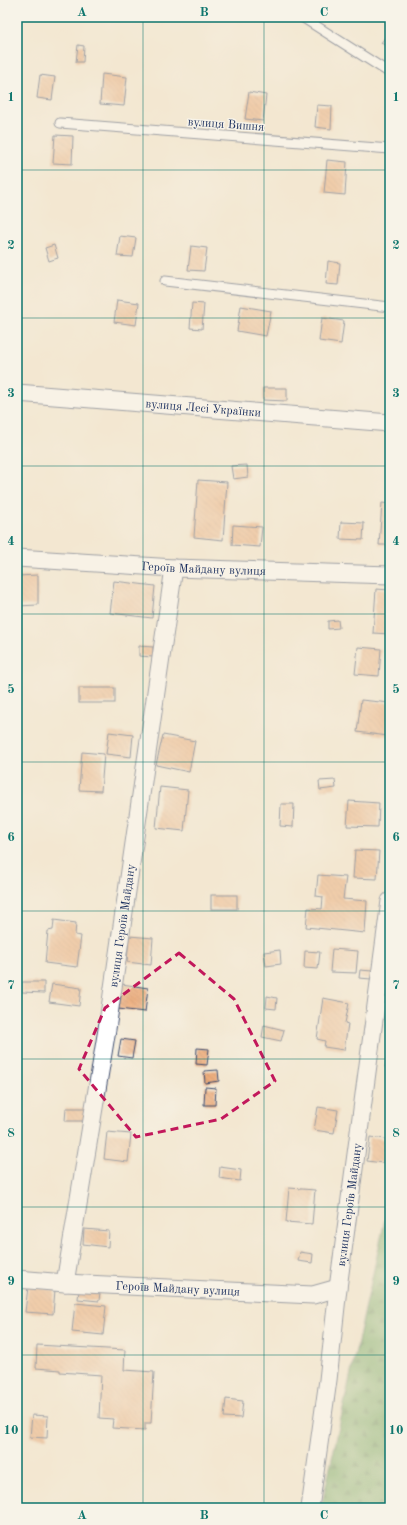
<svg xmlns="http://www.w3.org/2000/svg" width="407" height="1525" font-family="'Old Standard TT',serif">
<defs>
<pattern id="forest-firs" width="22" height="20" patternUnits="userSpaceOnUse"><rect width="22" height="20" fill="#75aa66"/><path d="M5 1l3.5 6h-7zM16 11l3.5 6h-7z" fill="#5f8b57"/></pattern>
<pattern id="building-back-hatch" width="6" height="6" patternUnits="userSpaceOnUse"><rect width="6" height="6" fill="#edac7a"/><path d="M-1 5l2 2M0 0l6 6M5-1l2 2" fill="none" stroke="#bf8c67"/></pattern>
</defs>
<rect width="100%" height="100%" fill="#f7f3e8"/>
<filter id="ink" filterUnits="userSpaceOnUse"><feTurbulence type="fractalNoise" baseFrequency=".025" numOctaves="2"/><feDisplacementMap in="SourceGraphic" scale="8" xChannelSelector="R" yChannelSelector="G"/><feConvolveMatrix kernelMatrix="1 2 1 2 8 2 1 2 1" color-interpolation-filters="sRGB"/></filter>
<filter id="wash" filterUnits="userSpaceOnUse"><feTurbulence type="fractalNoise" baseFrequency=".012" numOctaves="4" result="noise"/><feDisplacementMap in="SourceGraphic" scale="16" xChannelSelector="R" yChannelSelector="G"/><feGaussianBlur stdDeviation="0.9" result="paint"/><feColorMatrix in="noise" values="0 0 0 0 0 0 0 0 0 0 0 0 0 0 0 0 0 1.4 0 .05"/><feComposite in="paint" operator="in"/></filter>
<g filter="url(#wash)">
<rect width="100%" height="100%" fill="#f3e7d1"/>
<polygon fill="url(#forest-firs)" stroke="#486c62" points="390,1197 390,1508 321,1508"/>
<g id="blocks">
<g fill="url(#building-back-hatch)">
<polygon points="390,30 390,48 381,43"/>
<polygon points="78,45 84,46 83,62 76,62"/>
<polygon points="102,74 127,77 124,106 100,104"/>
<polygon points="40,75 55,77 52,100 37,98"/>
<polygon points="249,92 266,95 263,121 245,119"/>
<polygon points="317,105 332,106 331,129 315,127"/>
<polygon points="55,135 73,136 72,164 53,163"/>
<polygon points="327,160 347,162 345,195 324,193"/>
<polygon points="120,236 136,238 133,257 117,256"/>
<polygon points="54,245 58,258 49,261 45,248"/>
<polygon points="191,246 207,248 204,271 188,270"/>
<polygon points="328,261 340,263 338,285 326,284"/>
<polygon points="117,300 139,303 136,325 114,322"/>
<polygon points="192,303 204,304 202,329 190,328"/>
<polygon points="241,306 271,311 266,336 237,331"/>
<polygon points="322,318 344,321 341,344 319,341"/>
<polygon points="263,388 287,388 287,401 263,400"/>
<polygon points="247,465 248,477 233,479 231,466"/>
<polygon points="198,480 227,482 223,540 194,537"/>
<polygon points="382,503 390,504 390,545 379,545"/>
<polygon points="341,522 364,523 363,540 340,539"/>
<polygon points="233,525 262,527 260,547 232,545"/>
<polygon points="38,575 38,605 17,606 17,576"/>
<polygon points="114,581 155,586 152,618 110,613"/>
<polygon points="376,589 390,590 390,634 373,633"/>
<polygon points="338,620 339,628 328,629 328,621"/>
<polygon points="139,646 153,647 153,657 139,656"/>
<polygon points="358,647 381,649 379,676 355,674"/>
<rect x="79" y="688" width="36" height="15"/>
<polygon points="361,700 390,703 388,736 357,732"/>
<polygon points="109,732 133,735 131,757 106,754"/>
<polygon points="163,735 195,741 189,772 156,765"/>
<polygon points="82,752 104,754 101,791 79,790"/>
<polygon points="335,780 336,788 320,790 319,781"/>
<polygon points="160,787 188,790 184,831 156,828"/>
<polygon points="349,801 379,803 378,827 347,826"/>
<polygon points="281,804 294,804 293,827 280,826"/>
<polygon points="355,850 379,851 377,879 353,878"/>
<polygon points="318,875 346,877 343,899 367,901 365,933 306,927 308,908 322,909 323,897 316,896"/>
<rect x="211" y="895" width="26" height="14"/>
<polygon points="54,920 76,923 75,935 81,936 77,967 45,963 48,931 53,930"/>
<polygon points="129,936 153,938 151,965 127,962"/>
<polygon points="332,949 358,951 356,973 330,972"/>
<polygon points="280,950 281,964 266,966 264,952"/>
<polygon points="305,951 320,952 318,969 304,968"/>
<polygon points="360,970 372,971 371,979 359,978"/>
<polygon points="22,982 44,982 44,993 22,992"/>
<polygon points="52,984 81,988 79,1006 49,1002"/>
<polygon points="122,984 148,988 145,1012 118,1009"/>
<polygon points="267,996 277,998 276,1009 266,1008"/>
<polygon points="323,998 349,1003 345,1023 348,1024 344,1050 324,1047 325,1041 317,1039"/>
<polygon points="264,1025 284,1030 281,1041 262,1037"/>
<polygon points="121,1039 135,1041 132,1058 118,1056"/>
<polygon points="197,1048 209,1049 207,1065 196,1064"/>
<polygon points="389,1051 390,1051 390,1069 385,1067"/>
<polygon points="218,1070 219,1081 205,1083 204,1071"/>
<polygon points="205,1087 216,1088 215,1105 204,1105"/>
<polygon points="318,1107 338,1110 334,1133 314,1130"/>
<polygon points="66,1108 91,1108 91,1121 65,1121"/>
<polygon points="107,1132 131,1134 128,1162 104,1159"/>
<polygon points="370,1137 386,1139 383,1163 367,1161"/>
<polygon points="220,1167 241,1170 240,1181 219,1178"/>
<polygon points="289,1188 315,1190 312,1224 286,1222"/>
<polygon points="84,1229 109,1231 108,1247 83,1244"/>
<polygon points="300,1252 313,1254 312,1263 298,1261"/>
<polygon points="28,1287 55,1290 53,1314 25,1312"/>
<polygon points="79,1290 100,1292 99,1301 78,1299"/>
<polygon points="75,1303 106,1306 103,1335 72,1332"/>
<polygon points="37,1345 125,1350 124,1370 154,1372 151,1423 145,1423 145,1430 112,1428 113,1419 99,1418 101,1375 60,1372 60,1370 36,1368"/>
<polygon points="226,1399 243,1401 241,1418 224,1417"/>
<polygon points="32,1415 48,1416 47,1438 30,1437"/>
</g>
</g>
</g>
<g filter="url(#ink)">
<use href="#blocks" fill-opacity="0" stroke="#3b4b6f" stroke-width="1"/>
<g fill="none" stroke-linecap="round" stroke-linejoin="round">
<defs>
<g id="service">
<polyline points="302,17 390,73"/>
<polyline points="60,123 390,149"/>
<polyline points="165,281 390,307"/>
</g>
<g id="minor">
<path id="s1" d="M 17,393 L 390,423"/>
<path id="s2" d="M 17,558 L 174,568 L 390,575"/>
<path id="s3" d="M 17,1279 L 65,1283 L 313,1295 L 338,1288"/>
<path id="s4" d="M 65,1283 L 107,1029 L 174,568"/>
<path id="s5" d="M 310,1508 L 328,1380 L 338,1288 L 390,901"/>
</g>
</defs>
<use href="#service" stroke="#3b4b6f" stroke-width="11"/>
<use href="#minor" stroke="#3b4b6f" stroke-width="19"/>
<use href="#service" stroke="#fff" stroke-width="9"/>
<use href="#minor" stroke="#fff" stroke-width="17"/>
</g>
</g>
<path d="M0 0H407V1525H0ZM 179,953 L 234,999 L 275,1081 L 221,1119 L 136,1137 L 79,1069 L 105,1008 Z" fill="#f3e7d1" fill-opacity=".55" fill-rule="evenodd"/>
<path fill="none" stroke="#c2185b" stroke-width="3" stroke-dasharray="8 5" stroke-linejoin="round" d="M 179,953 L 234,999 L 275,1081 L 221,1119 L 136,1137 L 79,1069 L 105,1008 Z"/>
<path fill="none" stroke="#0f766e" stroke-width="1" stroke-opacity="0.55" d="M 143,17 L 143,1508M 264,17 L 264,1508M 17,170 L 390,170M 17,318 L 390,318M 17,466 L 390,466M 17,614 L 390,614M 17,762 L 390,762M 17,911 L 390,911M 17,1059 L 390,1059M 17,1207 L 390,1207M 17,1355 L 390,1355"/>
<g text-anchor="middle" stroke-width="3" stroke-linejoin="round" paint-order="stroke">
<g font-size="12" fill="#1b2f5e" stroke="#f7f3e8">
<text transform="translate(226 124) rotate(4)" y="4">вулиця Вишня</text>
<text dy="4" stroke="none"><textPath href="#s1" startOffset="187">вулиця Лесі Українки</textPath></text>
<text dy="4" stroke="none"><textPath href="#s2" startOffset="187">Героїв Майдану вулиця</textPath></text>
<text dy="4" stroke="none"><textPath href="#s4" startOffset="362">вулиця Героїв Майдану</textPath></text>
<text dy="4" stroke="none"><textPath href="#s5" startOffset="306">вулиця Героїв Майдану</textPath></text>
<text dy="4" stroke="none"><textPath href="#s3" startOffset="161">Героїв Майдану вулиця</textPath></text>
</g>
</g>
<rect width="407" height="1525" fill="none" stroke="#f7f3e8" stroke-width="44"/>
<rect x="22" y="22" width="363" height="1481" fill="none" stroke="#0f766e" stroke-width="1.5"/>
<g font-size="13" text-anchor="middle" font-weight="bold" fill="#0f766e">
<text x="82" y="16">A</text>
<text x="204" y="16">B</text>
<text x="324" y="16">C</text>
<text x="11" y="101">1</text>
<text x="396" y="101">1</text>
<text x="11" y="249">2</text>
<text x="396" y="249">2</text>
<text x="11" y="397">3</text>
<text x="396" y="397">3</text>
<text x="11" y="545">4</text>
<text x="396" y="545">4</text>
<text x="11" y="693">5</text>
<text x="396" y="693">5</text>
<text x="11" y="841">6</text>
<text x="396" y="841">6</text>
<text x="11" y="989">7</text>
<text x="396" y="989">7</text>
<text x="11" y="1137">8</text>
<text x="396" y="1137">8</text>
<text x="11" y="1285">9</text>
<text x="396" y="1285">9</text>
<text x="11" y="1434">10</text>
<text x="396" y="1434">10</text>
<text x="82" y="1519">A</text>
<text x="204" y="1519">B</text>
<text x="324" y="1519">C</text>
</g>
</svg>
